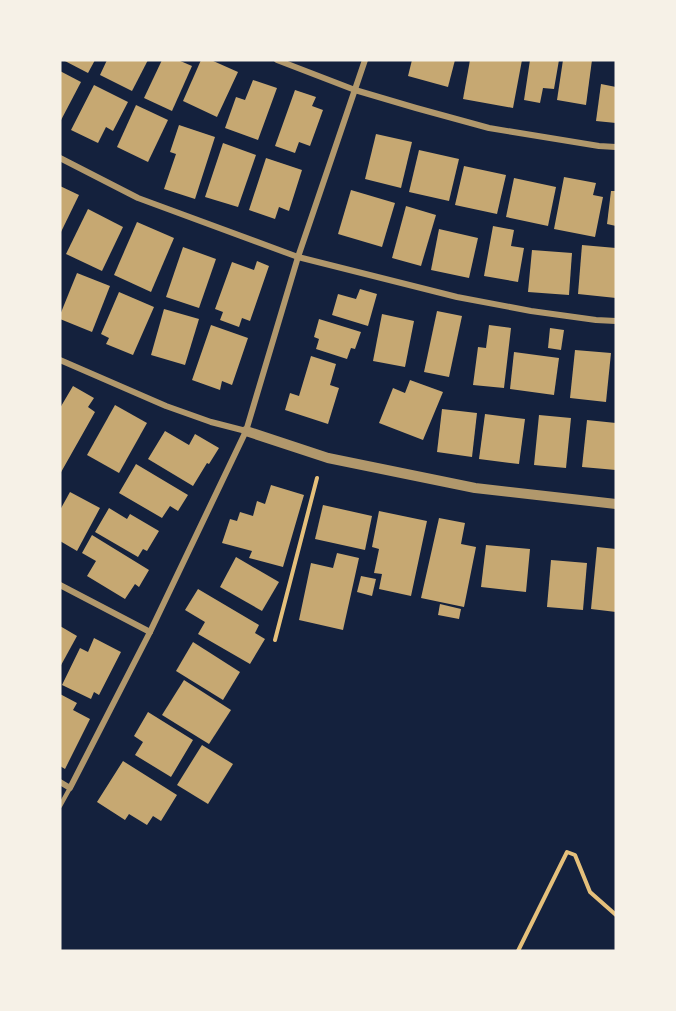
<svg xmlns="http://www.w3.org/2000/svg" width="676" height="1011" font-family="'DejaVu Sans',sans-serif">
<rect width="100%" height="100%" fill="#14213d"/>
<g fill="#c6a872">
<polygon points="63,60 95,60 88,73"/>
<polygon points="107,60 148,60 132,91 100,75"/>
<polygon points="162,60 178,60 192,66 172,111 144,98"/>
<polygon points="201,60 211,60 238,72 217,117 183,101"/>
<polygon points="412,60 455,60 448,87 408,76"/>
<polygon points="470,60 522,60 513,108 463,99"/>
<polygon points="530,60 559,60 554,89 543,88 540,103 524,100"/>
<polygon points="563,60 592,60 586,105 557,100"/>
<polygon points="60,71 81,82 60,122"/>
<polygon points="253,80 277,88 258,140 225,128 236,97 245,100"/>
<polygon points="601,84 616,87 616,123 596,121"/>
<polygon points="94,85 128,102 113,131 106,127 98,143 71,130"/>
<polygon points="295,90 316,97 312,106 323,110 310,146 299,142 295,153 275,146"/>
<polygon points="136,105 168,120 148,162 117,147"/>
<polygon points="179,125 215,137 195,199 164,189 176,154 170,152"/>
<polygon points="376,134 412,142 401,188 365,179"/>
<polygon points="223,143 256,155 238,207 205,197"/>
<polygon points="419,150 459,159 449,201 409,192"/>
<polygon points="266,158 302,170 289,211 279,207 275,219 249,210"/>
<polygon points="464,166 506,175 497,214 455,205"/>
<polygon points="564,177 596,183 593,195 603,197 595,237 554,229"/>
<polygon points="514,178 556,187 548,226 506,217"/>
<polygon points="60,186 79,195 60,234"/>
<polygon points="351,190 395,203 382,247 338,234"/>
<polygon points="611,191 616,191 616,226 607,224"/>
<polygon points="406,206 436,215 421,266 392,258"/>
<polygon points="88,209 123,227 102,271 66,254"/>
<polygon points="137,222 174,238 151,292 114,275"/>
<polygon points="493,226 514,230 511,246 524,248 518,282 484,276"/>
<polygon points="439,229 478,238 469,278 431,270"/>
<polygon points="582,245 616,248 616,298 578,294"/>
<polygon points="183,247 216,259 199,308 166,297"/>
<polygon points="532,250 572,253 569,295 528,292"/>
<polygon points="257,261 269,266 250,321 242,318 239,327 220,320 223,312 215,309 232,262 254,270"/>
<polygon points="77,273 110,286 92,332 60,319 60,315"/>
<polygon points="360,289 377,294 368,326 332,315 338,294 356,299"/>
<polygon points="119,292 154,307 133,355 106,344 109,338 101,334"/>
<polygon points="164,309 199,319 185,365 151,355"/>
<polygon points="437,311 462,316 449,377 424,372"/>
<polygon points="382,314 414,321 405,367 373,361"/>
<polygon points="319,319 361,332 355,349 351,348 347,359 316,349 319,339 314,337"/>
<polygon points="211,325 248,338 232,385 222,381 220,390 192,380"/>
<polygon points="489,325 511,328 504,388 473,385 478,347 486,348"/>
<polygon points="550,328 564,330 561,350 548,348"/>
<polygon points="575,350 611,353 606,402 570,398"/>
<polygon points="514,352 559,358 554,395 510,389"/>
<polygon points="311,356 336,364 330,385 339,388 328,424 285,410 290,393 299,396"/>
<polygon points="410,380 443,392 423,440 379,423 393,388 405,393"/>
<polygon points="73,386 94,398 88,407 95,412 60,474 60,408"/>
<polygon points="115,405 147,423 119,473 87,455"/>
<polygon points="442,409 477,413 472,457 437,452"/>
<polygon points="485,414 525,419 519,464 479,459"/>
<polygon points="539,415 571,418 566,468 534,465"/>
<polygon points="587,420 616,423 616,470 582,467"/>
<polygon points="165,431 189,445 195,434 219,448 209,464 207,463 193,486 148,459"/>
<polygon points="136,464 188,495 178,511 170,506 162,518 119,493"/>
<polygon points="271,485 304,495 283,567 249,558 252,551 222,543 230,519 237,521 240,512 253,516 257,501 265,504"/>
<polygon points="70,492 100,508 77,551 60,541 60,510"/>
<polygon points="323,505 372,516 365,550 315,539"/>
<polygon points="109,508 127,519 130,514 159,531 147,551 143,549 138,557 95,532"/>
<polygon points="379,511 427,521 411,596 379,589 382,574 374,573 379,549 372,547"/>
<polygon points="439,518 465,523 461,544 476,547 464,607 421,598"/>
<polygon points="92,535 149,570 139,587 135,584 125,599 87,576 96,561 82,553"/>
<polygon points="486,545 530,549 526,592 481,587"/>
<polygon points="597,547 616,549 616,612 591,609"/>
<polygon points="337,553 359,558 343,630 299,620 311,563 333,568"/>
<polygon points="236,557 279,582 262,611 220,587"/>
<polygon points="551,560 587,563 583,610 547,607"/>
<polygon points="361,576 376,579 372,596 357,592"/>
<polygon points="198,589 259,625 255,633 265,639 250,664 198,634 205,622 185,610"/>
<polygon points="440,604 461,609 459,619 438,615"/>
<polygon points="60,626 77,636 60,667"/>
<polygon points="94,638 121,652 99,695 94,692 91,699 62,685 80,648 88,652"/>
<polygon points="193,642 240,672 223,700 176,671"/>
<polygon points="184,680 231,710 209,744 162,715"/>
<polygon points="60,694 77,703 73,710 90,719 65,769 60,766"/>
<polygon points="148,712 193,740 171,777 135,755 143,742 134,736"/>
<polygon points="202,745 233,764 208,804 177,785"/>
<polygon points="123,761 177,795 161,821 153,816 147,825 129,814 125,820 97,802"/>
</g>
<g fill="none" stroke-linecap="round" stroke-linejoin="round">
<g stroke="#e5c07b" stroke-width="4">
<polyline points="275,640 317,478"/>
<polyline points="518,951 567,852 575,855 590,892 616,915"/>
</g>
<polyline stroke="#b1986c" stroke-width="4.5" points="60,806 70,788"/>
<g stroke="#b1986c" stroke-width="6">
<polyline points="277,60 355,90 416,108 489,128 599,146 616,147"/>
<polyline points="60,158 138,198 298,257 457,297 531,311 596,320 616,321"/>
<polyline points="60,360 166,406 211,422 246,431"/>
<polyline points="60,585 150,632"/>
<polyline points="60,782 70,788 150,632 246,431 298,257 365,60"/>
</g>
<polyline stroke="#b1986c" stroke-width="10" points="246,431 328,458 475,488 616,504"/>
</g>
<rect width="676" height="1011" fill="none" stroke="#f6f1e7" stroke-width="123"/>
</svg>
